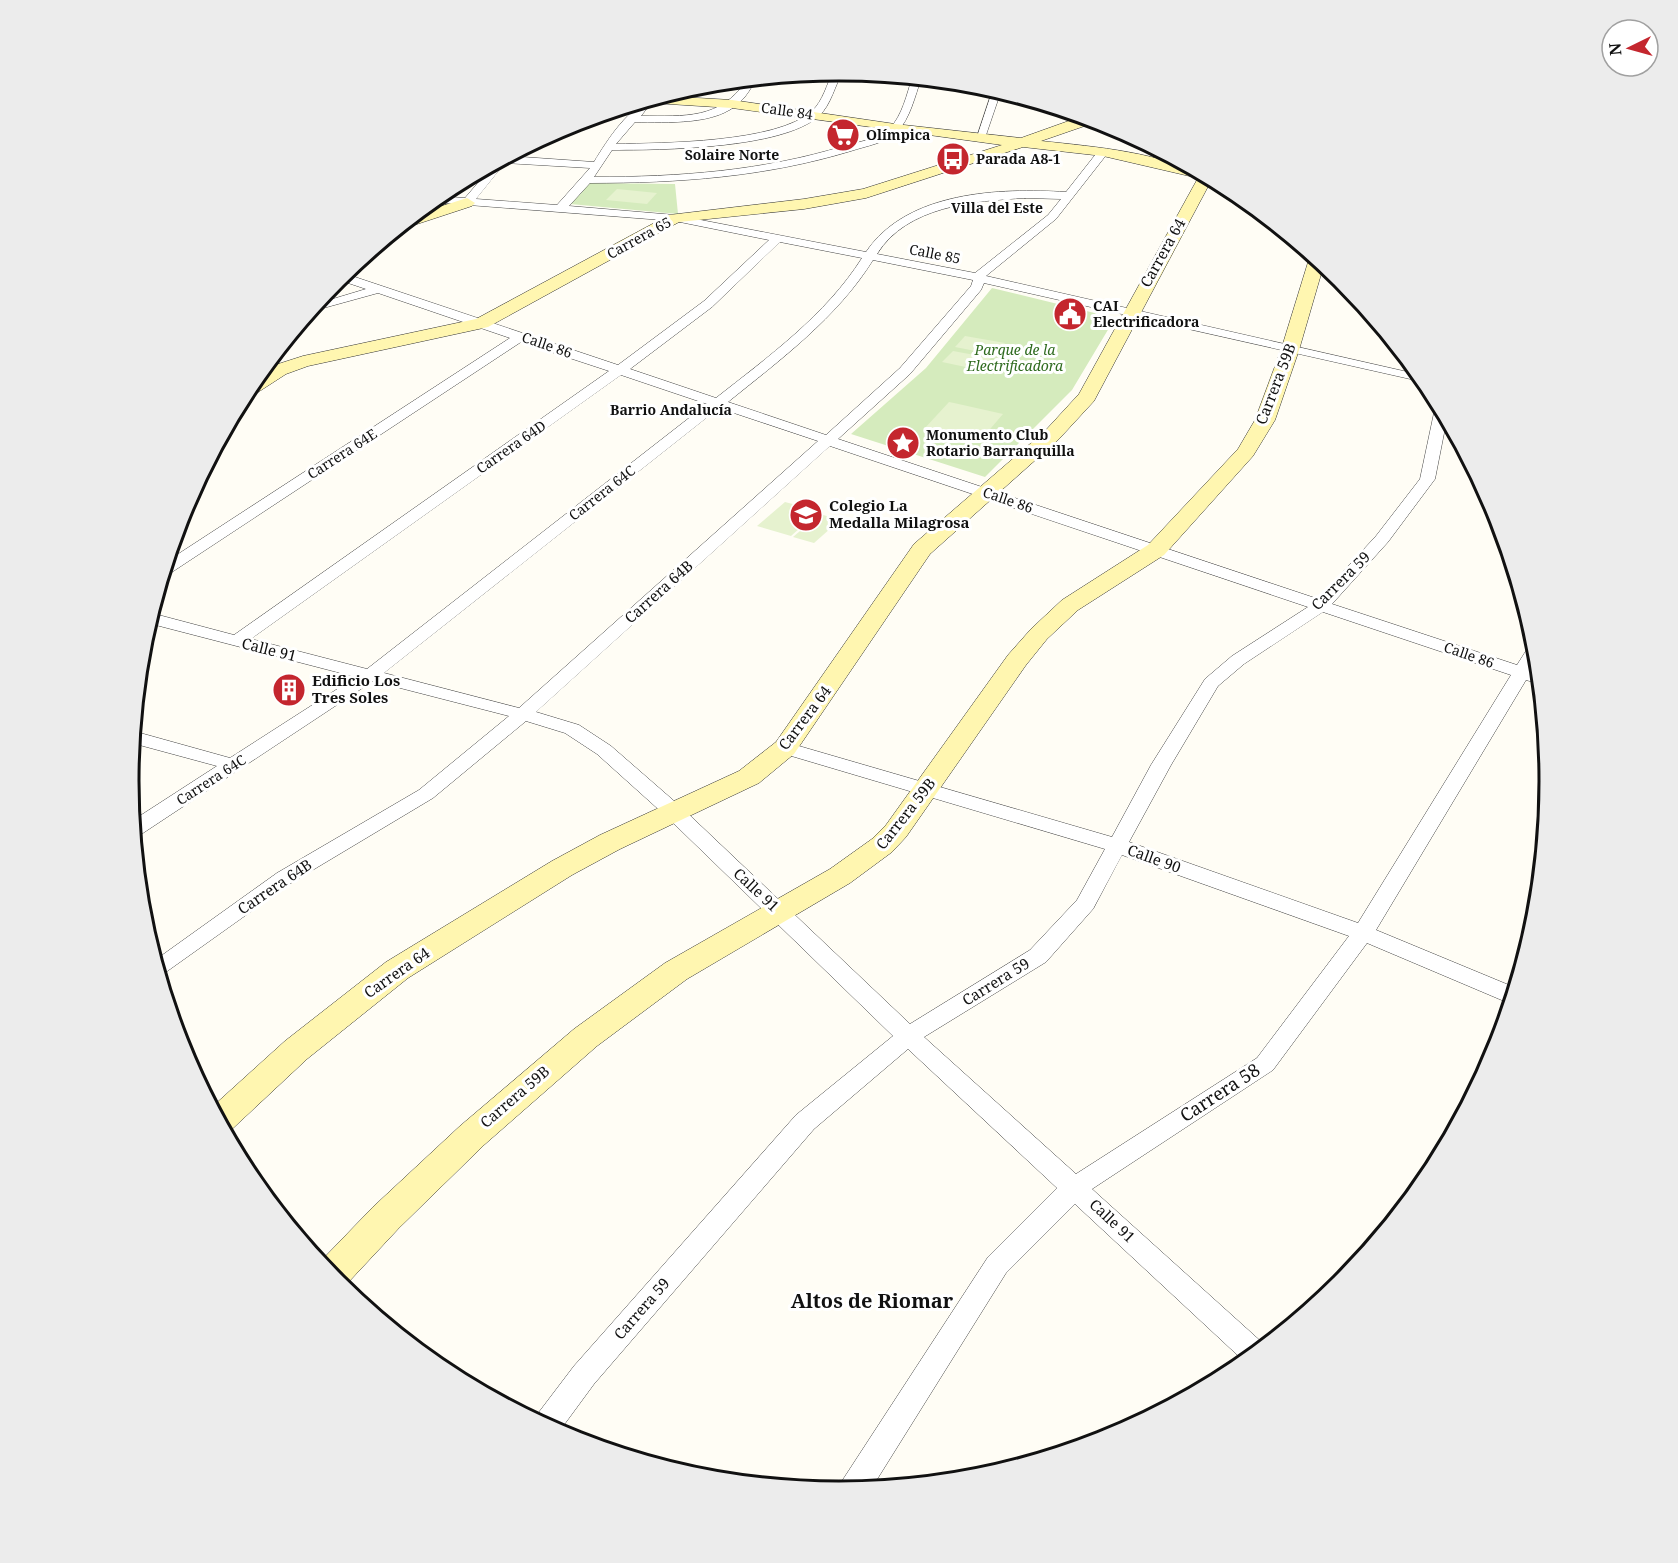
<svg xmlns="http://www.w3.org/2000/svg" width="1678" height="1563" font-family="'Noto Serif',serif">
<rect width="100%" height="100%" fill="#fffdf5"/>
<g fill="#d5ebbd">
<polygon points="587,183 675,184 678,214 570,204"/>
<polygon points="992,288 1115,318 1072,390 985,477 851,434 926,368"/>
</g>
<g fill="#e6f2cf">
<polygon points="617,189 657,193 647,204 606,200"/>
<polygon points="965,336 1005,343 996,355 955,347"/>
<polygon points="953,351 991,358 980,370 942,362"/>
<polygon points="949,402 954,403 1003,414 979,442 924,429"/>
<polygon points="785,502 819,511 791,536 757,526"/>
<polygon points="820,514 840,520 814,543 793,537"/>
</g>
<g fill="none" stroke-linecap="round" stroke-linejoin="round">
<defs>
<g id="street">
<path d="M 833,71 L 843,71 C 835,85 831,105 819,116 C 782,149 661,150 612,150 L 594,177 C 679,177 762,171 844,146 C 858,142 879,139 890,128 C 902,116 907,94 912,78 L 921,79 C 915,96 910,119 897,132 C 886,143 866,146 851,151 C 765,177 679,183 590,183 L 569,206 L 675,215 L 866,252 C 907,191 1000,188 1066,192 L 1099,150 L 1107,150 L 1107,154 L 1056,219 L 986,276 L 1421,375 L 1428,383 L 984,283 L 981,290 L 910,374 L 838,439 L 1318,599 L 1376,536 L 1420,479 L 1435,408 L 1440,404 L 1447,418 L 1435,479 L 1388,542 L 1332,604 L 1517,665 L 1531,643 L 1536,642 L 1538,660 L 1532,670 L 1539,673 L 1540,684 L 1526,680 L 1376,930 L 1516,988 L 1511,1004 L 1367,943 L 1273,1070 L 1092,1189 L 1266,1346 L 1246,1363 L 1075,1204 L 1006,1273 L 871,1489 L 839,1492 L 842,1481 L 988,1257 L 1057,1188 L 908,1049 L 814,1129 L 594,1384 L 558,1433 L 533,1420 L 574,1366 L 796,1115 L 893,1036 L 667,817 L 597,754 L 565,733 L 526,721 L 433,798 L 291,883 L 159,977 L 154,961 L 277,873 L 419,790 L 509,716 L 373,681 L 140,835 L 133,836 L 132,821 L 217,766 L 132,743 L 133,731 L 230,758 L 356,677 L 148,623 L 151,613 L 234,635 L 609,371 L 521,342 L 169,574 L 162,576 L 166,562 L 510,338 L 378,293 L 309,312 L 316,304 L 366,289 L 336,279 L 343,273 L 618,365 L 704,301 L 769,240 L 675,221 L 430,202 L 437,196 L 465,198 L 494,164 L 508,156 L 594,162 C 608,139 629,106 655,98 L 641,116 C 685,116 720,120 747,80 L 757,79 C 751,87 747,96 740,102 C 716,126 667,122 635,122 L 616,144 C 662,143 777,143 812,111 C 823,101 827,84 833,71 ZM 505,163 L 590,168 L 557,205 L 476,199 ZM 1025,198 L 1061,199 L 1048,215 L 975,273 L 877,254 C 907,206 973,201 1025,198 ZM 780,242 L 862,258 C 826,315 768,357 716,398 L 630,369 L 712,307 ZM 873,260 L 973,280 L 971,286 L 900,368 L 826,435 L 728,402 C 780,360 837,318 873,260 ZM 621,375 L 707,404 L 367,669 L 251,639 ZM 719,408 L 818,441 L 519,708 L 384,673 ZM 830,446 L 1308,607 L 1232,656 L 1205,679 L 1151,765 L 1112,837 L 792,744 L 778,744 L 775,748 L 778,752 L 1105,849 L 1077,900 L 1030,950 L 910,1024 L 681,807 L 611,746 L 579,725 L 536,712 ZM 1323,612 L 1511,675 L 1358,923 L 1129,842 L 1171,765 L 1218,686 L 1244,664 ZM 1122,855 L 1349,936 L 1257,1058 L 1076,1174 L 924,1037 L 1046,962 L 1093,909 Z"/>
<polygon points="993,89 1001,91 985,138 976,140"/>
<polygon points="267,363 284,367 286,370 279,374 261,370"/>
</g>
<g id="secondary">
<path d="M 663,96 L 732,100 L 895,124 L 1021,138 L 1077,118 L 1084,117 L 1099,121 L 1041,141 C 1097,147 1161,152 1212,179 L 1094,401 L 1059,439 L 930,554 L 794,754 L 759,783 L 620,849 L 572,875 L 408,978 L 307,1059 L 230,1131 L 225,1133 L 211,1108 L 285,1041 L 386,962 L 552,861 L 600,835 L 739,771 L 776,742 L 914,544 L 1045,431 L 1079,394 L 1198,178 L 1103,156 L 1023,147 L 866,198 L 804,209 L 679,222 L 488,327 L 308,366 L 286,374 L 252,396 L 242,397 L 256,377 L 272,366 L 303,356 L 476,319 L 669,215 L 804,199 L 863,189 L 1002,145 L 732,108 L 653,103 L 647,100 Z"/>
<polygon points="467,198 475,203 472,206 408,227 398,228 414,215"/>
<polygon points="1313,255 1324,264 1299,350 1275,420 1253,456 1164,555 1078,610 1047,639 1026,665 906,837 892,852 850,883 687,979 597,1046 484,1145 399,1228 343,1288 336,1284 319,1263 373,1207 460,1126 574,1029 665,963 830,869 872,839 886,825 1008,655 1031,629 1062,600 1148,545 1238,449 1255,420 1281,350 1309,259"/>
</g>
</defs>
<use href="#street" stroke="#444" stroke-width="1"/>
<use href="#secondary" stroke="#333" stroke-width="1"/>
<use href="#street" fill="#fff" fill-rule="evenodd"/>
<use href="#secondary" fill="#fff6b0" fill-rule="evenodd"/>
</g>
<defs>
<symbol id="supermarket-disc" viewBox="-11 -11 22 22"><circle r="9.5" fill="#c4262e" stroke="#fff"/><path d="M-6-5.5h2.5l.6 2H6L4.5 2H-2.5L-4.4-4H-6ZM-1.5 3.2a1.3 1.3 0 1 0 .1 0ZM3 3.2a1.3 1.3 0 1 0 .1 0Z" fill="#fff"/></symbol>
<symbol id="bus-disc" viewBox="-11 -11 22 22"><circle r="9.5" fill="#c4262e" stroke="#fff"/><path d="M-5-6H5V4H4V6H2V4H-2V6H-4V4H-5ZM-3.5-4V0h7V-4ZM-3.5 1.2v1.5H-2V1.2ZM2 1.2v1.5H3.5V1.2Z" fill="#fff"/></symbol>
<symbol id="civic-disc" viewBox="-11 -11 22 22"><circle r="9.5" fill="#c4262e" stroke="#fff"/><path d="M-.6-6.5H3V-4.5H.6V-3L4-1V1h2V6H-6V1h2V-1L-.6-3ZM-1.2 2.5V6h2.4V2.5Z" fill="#fff"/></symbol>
<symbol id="sight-disc" viewBox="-11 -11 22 22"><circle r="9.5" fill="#c4262e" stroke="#fff"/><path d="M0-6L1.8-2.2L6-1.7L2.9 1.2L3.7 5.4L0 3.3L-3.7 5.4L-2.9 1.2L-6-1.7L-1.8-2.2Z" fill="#fff"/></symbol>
<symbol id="school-disc" viewBox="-11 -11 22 22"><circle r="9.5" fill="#c4262e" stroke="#fff"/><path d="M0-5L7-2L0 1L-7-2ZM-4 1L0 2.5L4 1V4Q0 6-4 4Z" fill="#fff"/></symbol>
<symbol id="building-disc" viewBox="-11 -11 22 22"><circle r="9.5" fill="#c4262e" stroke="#fff"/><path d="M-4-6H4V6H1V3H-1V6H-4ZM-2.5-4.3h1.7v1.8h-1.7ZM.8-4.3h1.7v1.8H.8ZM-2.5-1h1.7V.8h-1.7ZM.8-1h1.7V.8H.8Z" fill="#fff"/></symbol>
</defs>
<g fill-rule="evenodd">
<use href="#supermarket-disc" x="824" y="116" width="38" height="38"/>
<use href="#bus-disc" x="934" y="140" width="38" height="38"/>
<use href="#civic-disc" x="1051" y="295" width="38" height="38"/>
<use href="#sight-disc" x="884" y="424" width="38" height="38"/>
<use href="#school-disc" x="787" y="496" width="38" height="38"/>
<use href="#building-disc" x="270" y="671" width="38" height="38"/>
</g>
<g text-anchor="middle" stroke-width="6" stroke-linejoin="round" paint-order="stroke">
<g font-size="14" fill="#111" stroke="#fff">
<text transform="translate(787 111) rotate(8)" y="5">Calle 84</text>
<text transform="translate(639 238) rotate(-29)" y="5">Carrera 65</text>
<text transform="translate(935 254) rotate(11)" y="5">Calle 85</text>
<text transform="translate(547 345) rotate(19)" y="5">Calle 86</text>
<text transform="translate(511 447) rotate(-35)" y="5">Carrera 64D</text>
<text transform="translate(342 454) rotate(-33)" y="5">Carrera 64E</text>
<text transform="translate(602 493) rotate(-38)" y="5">Carrera 64C</text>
<text transform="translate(1008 500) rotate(19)" y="5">Calle 86</text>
<text transform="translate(1469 655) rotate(19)" y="5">Calle 86</text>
<text transform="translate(211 780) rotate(-33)" y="5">Carrera 64C</text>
</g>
<g font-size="14" font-weight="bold" fill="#111" stroke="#fff" text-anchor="start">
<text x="866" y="140">Olímpica</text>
<text x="976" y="164">Parada A8-1</text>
<text x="1093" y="311">CAI<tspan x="1093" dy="16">Electrificadora</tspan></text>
<text x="926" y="440">Monumento Club<tspan x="926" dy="16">Rotario Barranquilla</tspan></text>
</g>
<g font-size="14" font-weight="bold" fill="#111" stroke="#fff">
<text x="732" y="160">Solaire Norte</text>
<text x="997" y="213">Villa del Este</text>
<text x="671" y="415">Barrio Andalucía</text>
</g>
<g font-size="14" font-style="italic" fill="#2f6b1f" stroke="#fff">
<text x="1015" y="355">Parque de la<tspan x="1015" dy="16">Electrificadora</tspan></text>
</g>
<g font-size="15" fill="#111" stroke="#fff">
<text transform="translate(1163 253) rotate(-61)" y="5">Carrera 64</text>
<text transform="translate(1276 384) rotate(-69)" y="5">Carrera 59B</text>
<text transform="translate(1341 581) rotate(-45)" y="5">Carrera 59</text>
<text transform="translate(659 592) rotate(-42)" y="5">Carrera 64B</text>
<text transform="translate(269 650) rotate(14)" y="5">Calle 91</text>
<text transform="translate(805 718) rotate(-53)" y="5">Carrera 64</text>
<text transform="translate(906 814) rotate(-52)" y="5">Carrera 59B</text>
<text transform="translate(1154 859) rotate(20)" y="5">Calle 90</text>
<text transform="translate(275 887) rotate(-34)" y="5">Carrera 64B</text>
<text transform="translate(756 890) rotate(43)" y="5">Calle 91</text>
<text transform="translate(397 973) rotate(-35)" y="5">Carrera 64</text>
<text transform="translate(996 982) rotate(-32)" y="5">Carrera 59</text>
<text transform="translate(515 1097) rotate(-41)" y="5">Carrera 59B</text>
<text transform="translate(1112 1221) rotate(43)" y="5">Calle 91</text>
<text transform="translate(642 1309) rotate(-49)" y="5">Carrera 59</text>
</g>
<g font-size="15" font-weight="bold" fill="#111" stroke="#fff" text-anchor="start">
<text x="829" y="511">Colegio La<tspan x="829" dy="17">Medalla Milagrosa</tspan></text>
<text x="312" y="686">Edificio Los<tspan x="312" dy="17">Tres Soles</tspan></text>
</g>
<g font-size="18" fill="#111" stroke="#fff">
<text transform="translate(1220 1093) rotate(-33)" y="6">Carrera 58</text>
</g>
<g font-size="20" font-weight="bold" fill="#111" stroke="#fff">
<text x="872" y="1308">Altos de Riomar</text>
</g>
</g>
<path d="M0 0H1678V1563H0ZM139 781a700 700 0 1 1 1400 0a700 700 0 1 1-1400 0Z" fill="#ececec" fill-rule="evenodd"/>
<path fill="none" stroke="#111" stroke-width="3" d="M139 781a700 700 0 1 1 1400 0a700 700 0 1 1-1400 0Z"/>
<g transform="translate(1630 48) rotate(265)"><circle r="28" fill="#ffffff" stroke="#a0a0a0" stroke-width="1.5"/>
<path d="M0-4.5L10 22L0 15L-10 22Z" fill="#c4262e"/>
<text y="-9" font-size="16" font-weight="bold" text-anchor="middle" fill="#111111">N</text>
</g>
</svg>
